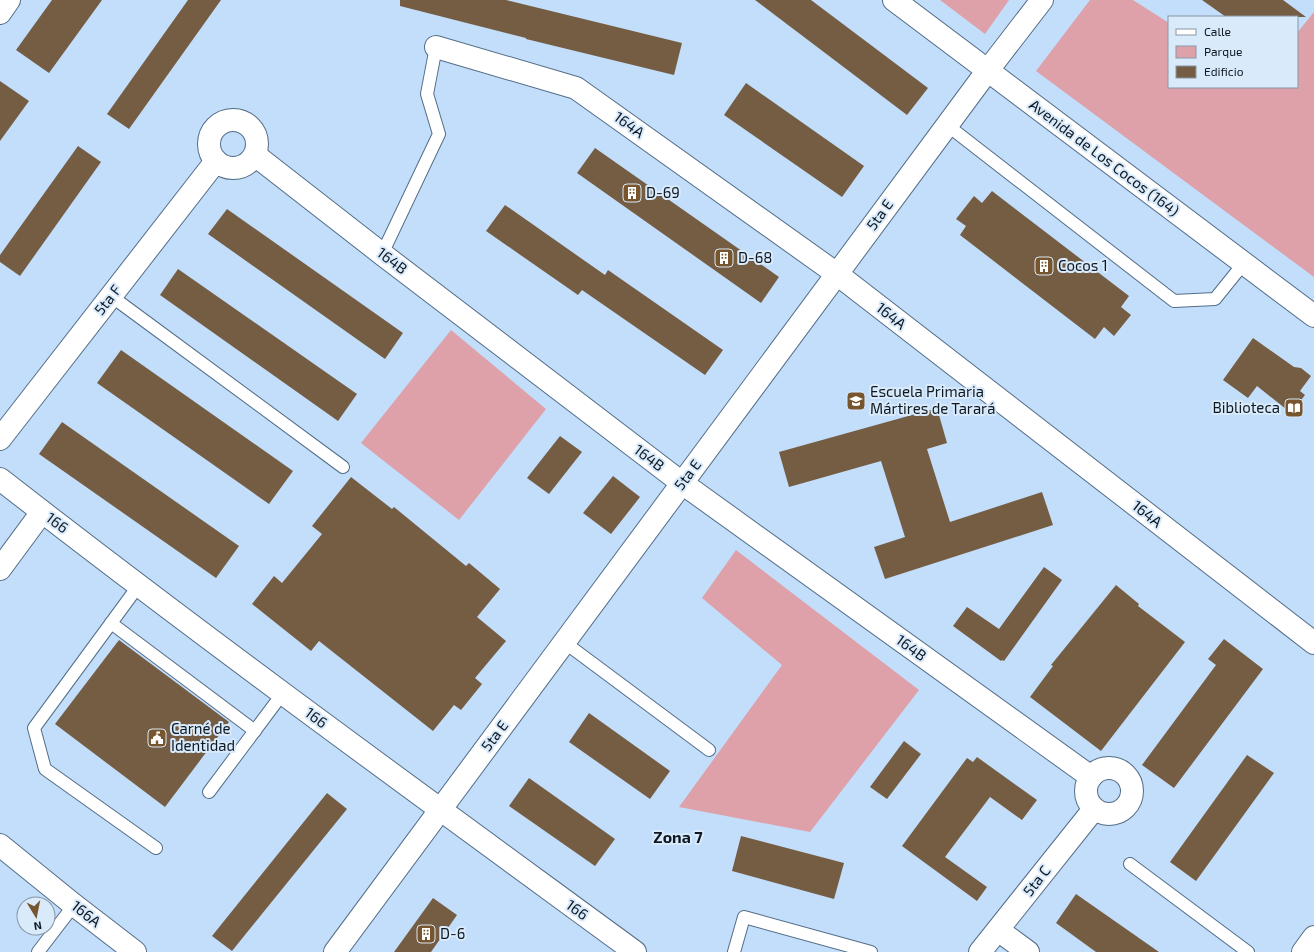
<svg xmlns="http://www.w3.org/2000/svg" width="1314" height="952" font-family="'Exo 2',sans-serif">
<rect width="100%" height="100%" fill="#c2defb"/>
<g fill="#dea1aa">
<polygon points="940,0 1009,0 985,34"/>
<polygon points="1090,0 1133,0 1169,23 1169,87 1297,87 1297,33 1314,12 1314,277 1036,71"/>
<polygon points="451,330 546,409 459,520 361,443"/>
<polygon points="736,550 919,690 810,832 679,807 782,665 702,598"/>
</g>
<g fill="#755d43">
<polygon points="52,0 102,0 49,73 16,50"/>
<polygon points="188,0 221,0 129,129 107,114"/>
<polygon points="400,0 506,0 682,43 674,75 526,39 526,38 400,6"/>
<polygon points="755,0 811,0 928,88 907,115"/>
<polygon points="1202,0 1283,0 1306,17 1226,17"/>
<polygon points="0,81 29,101 0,141"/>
<polygon points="746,83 864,166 842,197 724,115"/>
<polygon points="78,146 101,162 20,276 0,262 0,255"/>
<polygon points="595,148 779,277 761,303 577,173"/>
<polygon points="992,191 1129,296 1121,307 1131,315 1114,336 1104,327 1095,339 960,235 966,226 956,219 974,196 982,203"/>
<polygon points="505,205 605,275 608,270 723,350 705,375 582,290 578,295 486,231"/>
<polygon points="227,209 403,333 385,359 208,234"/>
<polygon points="178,269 357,394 338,421 160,295"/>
<polygon points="1253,338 1294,367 1301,368 1311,376 1300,391 1305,395 1291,413 1257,386 1248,398 1223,380"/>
<polygon points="121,350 293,471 269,504 97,383"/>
<polygon points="937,408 947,443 927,449 950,522 1042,492 1053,525 885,579 874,547 905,537 881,461 789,487 779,452"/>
<polygon points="62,422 239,546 216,578 39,454"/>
<polygon points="560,436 582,452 549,494 527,478"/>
<polygon points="613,476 640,497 611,534 583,513"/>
<polygon points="351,477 392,509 394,507 466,566 469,563 500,589 477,617 506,641 475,678 482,684 461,710 454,705 433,731 319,641 311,651 252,604 274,576 282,583 322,534 312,526"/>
<polygon points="1044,567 1062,580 1004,661 1002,660 1001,661 953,626 967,607 999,629"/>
<polygon points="1116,585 1139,604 1138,606 1185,642 1101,751 1030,697 1053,666 1051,665"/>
<polygon points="1224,639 1263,669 1174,788 1142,765 1216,665 1208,659"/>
<polygon points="119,640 229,722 165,807 55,724"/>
<polygon points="589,713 670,771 650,799 569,742"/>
<polygon points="904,741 921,754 887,799 870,787"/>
<polygon points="1247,755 1274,773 1196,881 1170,862"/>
<polygon points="977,757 1037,800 1022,820 990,797 945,857 987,887 977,901 902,846 967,758 973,762"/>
<polygon points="529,778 615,839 595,866 509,806"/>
<polygon points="327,793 347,809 232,951 212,936"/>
<polygon points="741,836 844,863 834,899 732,871"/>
<polygon points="1076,894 1159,952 1096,952 1056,923"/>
<polygon points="433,898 457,915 431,952 394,952"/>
</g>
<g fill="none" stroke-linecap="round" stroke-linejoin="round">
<defs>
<g id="service">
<polyline points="947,125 1174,301 1215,299 1244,263"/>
<polyline points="382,254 439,134 427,94 436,47"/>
<polyline points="111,296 343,467"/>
<polyline points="139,585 34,728 45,769 156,848"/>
<polyline points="111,623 255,731"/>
<polyline points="564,642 709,750"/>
<polyline points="209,792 283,693"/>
<polyline points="1130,864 1248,952"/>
<polyline points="38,952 74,905"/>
<polyline points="734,952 744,917 871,952"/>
</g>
<g id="minor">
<polyline points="0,13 9,0"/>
<polyline points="436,47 576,88 837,274 1314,643"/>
<polyline points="988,70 1042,0"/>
<circle cx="233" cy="144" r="24"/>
<polyline points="255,155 382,254 682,483 1091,777"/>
<polyline points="0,439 216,161"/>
<path d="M 0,479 C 208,641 422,796 635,952"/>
<polyline points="0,569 42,512"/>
<circle cx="1109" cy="791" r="23"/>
<polyline points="0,845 74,905 135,952"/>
<polyline points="998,930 1028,952"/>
<polyline points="980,952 1094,809"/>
<polyline points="1303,952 1314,937"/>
</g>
<polyline id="tertiary" points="335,952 988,70"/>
<polyline id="secondary" points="894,0 1314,316"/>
</defs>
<use href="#service" stroke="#546d87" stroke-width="14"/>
<use href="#minor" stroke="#546d87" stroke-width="24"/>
<use href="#tertiary" stroke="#546d87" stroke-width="24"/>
<use href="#secondary" stroke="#546d87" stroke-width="24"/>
<use href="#service" stroke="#fff" stroke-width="12"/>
<use href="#minor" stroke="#fff" stroke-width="22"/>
<use href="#tertiary" stroke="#fff" stroke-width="22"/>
<use href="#secondary" stroke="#fff" stroke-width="22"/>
</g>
<defs>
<symbol id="building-square" viewBox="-11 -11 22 22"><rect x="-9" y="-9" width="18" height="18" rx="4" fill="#77552d" stroke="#d9eafb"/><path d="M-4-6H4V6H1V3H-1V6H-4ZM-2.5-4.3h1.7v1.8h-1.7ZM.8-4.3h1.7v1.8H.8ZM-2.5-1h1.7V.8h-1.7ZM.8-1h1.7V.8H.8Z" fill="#fff"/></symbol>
<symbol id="school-square" viewBox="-11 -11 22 22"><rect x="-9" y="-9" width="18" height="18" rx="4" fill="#77552d" stroke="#d9eafb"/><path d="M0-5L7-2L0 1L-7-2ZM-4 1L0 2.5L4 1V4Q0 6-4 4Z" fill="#fff"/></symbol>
<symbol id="library-square" viewBox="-11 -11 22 22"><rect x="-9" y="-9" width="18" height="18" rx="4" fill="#77552d" stroke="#d9eafb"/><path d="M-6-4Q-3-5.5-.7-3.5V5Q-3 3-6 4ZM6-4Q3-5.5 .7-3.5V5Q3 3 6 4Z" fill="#fff"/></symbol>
<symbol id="civic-square" viewBox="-11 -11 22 22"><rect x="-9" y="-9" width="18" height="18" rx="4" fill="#77552d" stroke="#d9eafb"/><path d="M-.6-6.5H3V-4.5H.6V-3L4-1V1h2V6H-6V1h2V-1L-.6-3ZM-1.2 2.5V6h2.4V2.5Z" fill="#fff"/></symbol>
</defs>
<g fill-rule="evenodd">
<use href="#building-square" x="621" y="182" width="22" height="22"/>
<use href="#building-square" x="713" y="247" width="22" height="22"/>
<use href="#building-square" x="1033" y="255" width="22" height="22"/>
<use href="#school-square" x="845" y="390" width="22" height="22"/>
<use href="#library-square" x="1283" y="397" width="22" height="22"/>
<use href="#civic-square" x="146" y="727" width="22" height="22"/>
<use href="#building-square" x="415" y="923" width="22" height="22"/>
</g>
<g text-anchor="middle" stroke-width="4" stroke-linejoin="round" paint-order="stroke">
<g font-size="15" fill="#0e1822" stroke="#d9eafb">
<text transform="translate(629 125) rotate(36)" y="5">164A</text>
<text transform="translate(1104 158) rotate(37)" y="5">Avenida de Los Cocos (164)</text>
<text transform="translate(880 215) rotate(-54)" y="5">5ta E</text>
<text transform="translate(392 261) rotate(37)" y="5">164B</text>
<text transform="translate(108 300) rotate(-52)" y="5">5ta F</text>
<text transform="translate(891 316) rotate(38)" y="5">164A</text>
<text transform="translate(649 458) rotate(37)" y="5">164B</text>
<text transform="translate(688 475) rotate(-53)" y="5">5ta E</text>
<text transform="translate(1147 514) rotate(38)" y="5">164A</text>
<text transform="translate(57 523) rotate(37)" y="5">166</text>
<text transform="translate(911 648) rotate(36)" y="5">164B</text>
<text transform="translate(316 718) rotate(37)" y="5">166</text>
<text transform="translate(495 736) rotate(-53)" y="5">5ta E</text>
<text transform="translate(1037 881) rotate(-52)" y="5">5ta C</text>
<text transform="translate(577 910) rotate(36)" y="5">166</text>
<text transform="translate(86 914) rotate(38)" y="5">166A</text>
</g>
<g font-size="15" fill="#0e1822" stroke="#d9eafb" text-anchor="start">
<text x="646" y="198">D-69</text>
<text x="738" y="263">D-68</text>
<text x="1058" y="271">Cocos 1</text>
<text x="870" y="397">Escuela Primaria<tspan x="870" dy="17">Mártires de Tarará</tspan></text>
<text x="1280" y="413" text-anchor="end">Biblioteca</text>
<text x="171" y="734">Carné de<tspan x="171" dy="17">Identidad</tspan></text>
<text x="440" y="939">D-6</text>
</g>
<g font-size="16" font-weight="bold" fill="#0e1822" stroke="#d9eafb">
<text x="678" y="843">Zona 7</text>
</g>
</g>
<rect x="1168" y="16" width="130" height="72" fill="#d9eafb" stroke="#8896a4"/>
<rect x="1176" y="29" width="20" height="6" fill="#ffffff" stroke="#8896a4"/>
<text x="1204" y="36" font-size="12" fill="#0e1822">Calle</text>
<rect x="1176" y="46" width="20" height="12" fill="#dea1aa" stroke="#8896a4"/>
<text x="1204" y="56" font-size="12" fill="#0e1822">Parque</text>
<rect x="1176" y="66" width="20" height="12" fill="#755d43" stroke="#8896a4"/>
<text x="1204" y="76" font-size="12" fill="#0e1822">Edificio</text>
<g transform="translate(36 916) rotate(170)"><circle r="19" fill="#d9eafb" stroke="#8896a4"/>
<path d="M0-3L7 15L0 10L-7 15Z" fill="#77552d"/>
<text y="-6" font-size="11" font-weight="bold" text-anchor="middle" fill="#0e1822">N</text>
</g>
</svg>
